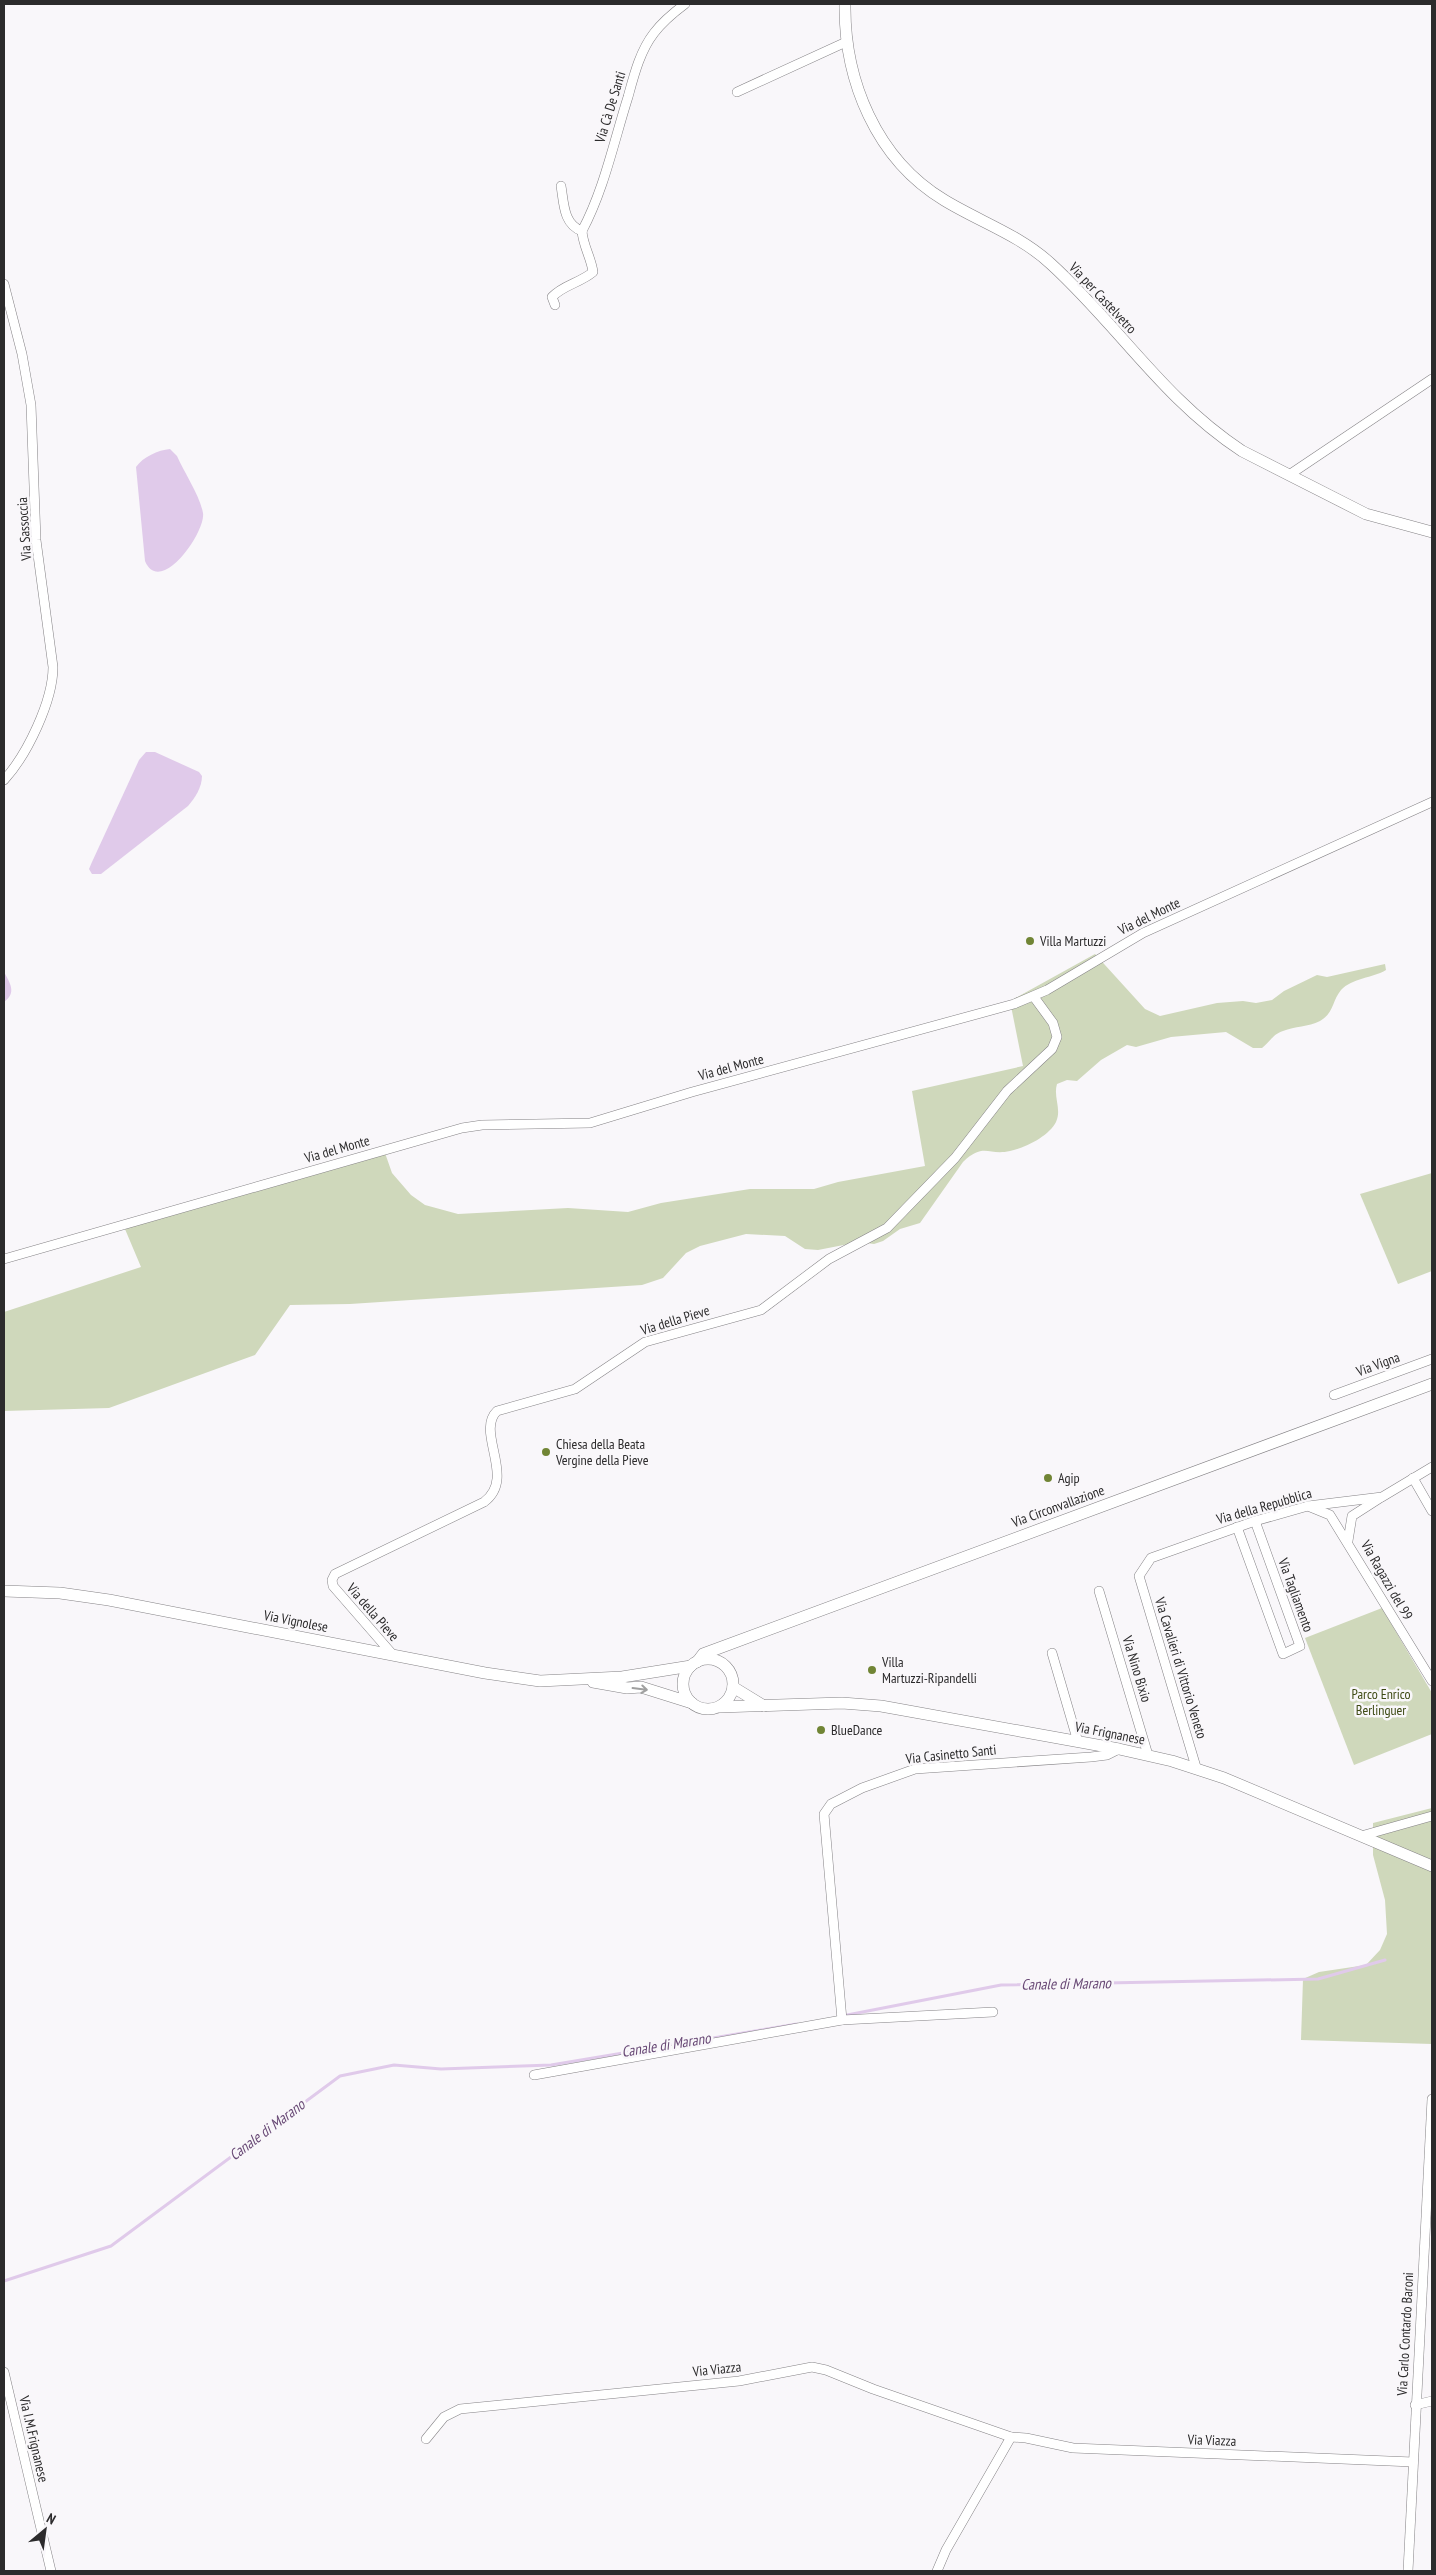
<svg xmlns="http://www.w3.org/2000/svg" width="1436" height="2575" font-family="'PT Sans Narrow',sans-serif">
<rect width="100%" height="100%" fill="#f9f7fa"/>
<g fill="#cfd8bb">
<path d="M 1095,954 L 1145,1009 L 1160,1016 L 1217,1003 L 1243,1001 L 1256,1003 L 1272,1000 L 1284,991 L 1317,975 L 1327,977 L 1385,964 L 1386,970 C 1373,978 1352,978 1341,990 C 1332,1001 1334,1013 1320,1021 C 1308,1027 1295,1026 1283,1031 C 1273,1034 1270,1042 1262,1048 L 1253,1048 L 1226,1032 L 1171,1037 L 1136,1047 L 1127,1045 L 1101,1060 L 1077,1081 L 1067,1080 L 1057,1084 C 1053,1097 1062,1109 1056,1122 C 1049,1136 1025,1148 1010,1151 C 988,1156 984,1142 963,1162 L 920,1223 L 900,1229 L 883,1241 L 874,1244 L 859,1242 L 818,1250 L 805,1249 L 785,1236 L 746,1234 L 700,1246 L 686,1253 L 663,1278 L 642,1285 L 350,1304 L 290,1305 L 255,1355 L 230,1364 L 109,1408 L 4,1411 L 4,1312 L 141,1267 L 122,1222 L 385,1153 L 392,1173 L 411,1195 L 425,1205 L 458,1214 L 568,1208 L 628,1212 L 661,1203 L 750,1189 L 814,1189 L 838,1182 L 925,1166 L 912,1091 L 1023,1066 L 1010,1001 Z"/>
<polygon points="1432,1173 1432,1271 1398,1284 1360,1194"/>
<polygon points="1382,1608 1432,1693 1432,1734 1354,1765 1305,1638"/>
<polygon points="1432,1808 1432,2044 1301,2040 1303,1979 1319,1972 1366,1965 1380,1950 1387,1934 1385,1900 1373,1855 1373,1823"/>
</g>
<g fill="#e0caea">
<path d="M 170,449 L 177,456 C 184,472 200,496 203,513 C 206,532 160,597 145,561 L 136,467 C 143,457 158,450 170,449 Z"/>
<path d="M 146,752 L 155,752 L 199,772 L 202,776 C 202,787 195,798 188,806 L 101,874 L 92,874 L 89,869 L 92,862 L 139,760 Z"/>
<path d="M 4,972 C 10,983 17,993 4,1002 Z"/>
</g>
<g fill="none" stroke-linecap="round" stroke-linejoin="round">
<g stroke="#e0caea" stroke-width="3">
<polyline points="842,2016 1001,1985 1318,1979 1385,1960"/>
<polyline points="4,2281 111,2246 340,2076 394,2065 441,2069 551,2065 797,2024"/>
</g>
<defs>
<g id="street">
<polyline points="737,92 846,42"/>
<path d="M 561,186 C 564,203 563,224 582,231"/>
<path d="M 582,231 C 604,190 614,141 628,97 C 634,75 640,51 654,33 C 663,21 673,13 685,4"/>
<path d="M 4,284 L 22,354 L 31,405 L 36,540 L 53,667 C 53,701 27,755 4,780"/>
<path d="M 555,305 L 552,297 C 563,285 580,283 593,272 C 591,257 583,246 582,231"/>
<polyline points="1289,475 1432,379"/>
<polyline points="4,1259 462,1128 482,1125 590,1123 692,1092 1014,1004 1047,990 1143,933 1432,802"/>
<polyline points="1334,1395 1432,1359"/>
<polyline points="1413,1478 1432,1511"/>
<polyline points="1308,1506 1330,1515 1432,1681"/>
<polyline points="1237,1527 1283,1654 1300,1646 1255,1521"/>
<polyline points="1348,1541 1352,1516 1380,1498"/>
<polyline points="1099,1591 1148,1755"/>
<polyline points="1052,1653 1078,1742"/>
<path d="M 393,1655 L 333,1586 L 332,1580 L 335,1574 L 484,1502 C 517,1478 475,1432 497,1411 L 575,1389 L 645,1342 L 761,1310 L 829,1259 L 887,1228 L 955,1158 L 1007,1091 L 1052,1049 L 1057,1037 L 1053,1023 L 1034,997"/>
<polyline points="1196,1767 1139,1576 1151,1558 1255,1521 1308,1506 1382,1497 1432,1467"/>
<polyline points="1361,1836 1432,1816"/>
<polyline points="842,2020 824,1814 831,1804 862,1788 915,1769 1091,1757 1107,1755 1119,1749"/>
<polyline points="534,2075 842,2020 993,2012"/>
<polyline points="4,2372 51,2571"/>
<polyline points="1415,2405 1432,2401"/>
<polyline points="426,2439 444,2417 460,2409 739,2381 812,2367 826,2370 873,2389 1011,2437"/>
<polyline points="937,2571 946,2550 1011,2437 1026,2438 1073,2448 1413,2462"/>
<polyline points="1408,2571 1432,2099"/>
</g>
<g id="secondary">
<path d="M 845,4 C 844,80 876,159 944,200 C 980,222 1020,235 1051,264 C 1119,326 1163,399 1242,451 L 1366,514 L 1432,532"/>
<polyline points="4,1591 60,1593 109,1600 485,1673 540,1681 622,1677 691,1666"/>
<circle cx="708" cy="1684" r="25"/>
<polyline points="697,1662 703,1654 1432,1384"/>
<polyline points="593,1682 627,1688 641,1687 692,1703"/>
<polyline points="733,1687 764,1706"/>
<polyline points="720,1707 842,1703 881,1706 1119,1749 1172,1761 1224,1778 1432,1866"/>
</g>
</defs>
<use href="#street" stroke="#858386" stroke-width="10"/>
<use href="#secondary" stroke="#858386" stroke-width="12"/>
<use href="#street" stroke="#fff" stroke-width="9"/>
<use href="#secondary" stroke="#fff" stroke-width="11"/>
</g>
<defs><path id="oneway-shaft" d="M-6 0H5M1.5-3L5.5 0L1.5 3" fill="none" stroke-width="1.6" stroke-linecap="round" stroke-linejoin="round" transform="scale(1.25)"/></defs>
<use stroke="#a0a0a0" href="#oneway-shaft" transform="translate(640 1689) rotate(7)"/>
<g fill="#718535" stroke="#f9f7fa" stroke-width="2">
<circle cx="1030" cy="941" r="5"/>
<circle cx="546" cy="1452" r="5"/>
<circle cx="1048" cy="1478" r="5"/>
<circle cx="872" cy="1670" r="5"/>
<circle cx="821" cy="1730" r="5"/>
</g>
<g text-anchor="middle" stroke-width="5" stroke-linejoin="round" paint-order="stroke">
<g font-size="14" fill="#2c2b2c" stroke="#f9f7fa">
<text transform="translate(610 107) rotate(-73)" y="5">Via Cà De Santi</text>
<text transform="translate(1103 298) rotate(47)" y="5">Via per Castelvetro</text>
<text transform="translate(24 529) rotate(-94)" y="5">Via Sassoccia</text>
<text transform="translate(1149 916) rotate(-26)" y="5">Via del Monte</text>
<text transform="translate(731 1067) rotate(-15)" y="5">Via del Monte</text>
<text transform="translate(337 1149) rotate(-16)" y="5">Via del Monte</text>
<text transform="translate(675 1320) rotate(-17)" y="5">Via della Pieve</text>
<text transform="translate(1378 1364) rotate(-20)" y="5">Via Vigna</text>
<text transform="translate(1058 1506) rotate(-20)" y="5">Via Circonvallazione</text>
<text transform="translate(1264 1506) rotate(-16)" y="5">Via della Repubblica</text>
<text transform="translate(1387 1580) rotate(60)" y="5">Via Ragazzi del 99</text>
<text transform="translate(1296 1595) rotate(70)" y="5">Via Tagliamento</text>
<text transform="translate(373 1612) rotate(49)" y="5">Via della Pieve</text>
<text transform="translate(296 1621) rotate(11)" y="5">Via Vignolese</text>
<text transform="translate(1181 1668) rotate(73)" y="5">Via Cavalieri di Vittorio Veneto</text>
<text transform="translate(1137 1669) rotate(73)" y="5">Via Nino Bixio</text>
<text transform="translate(1110 1733) rotate(11)" y="5">Via Frignanese</text>
<text transform="translate(951 1754) rotate(-6)" y="5">Via Casinetto Santi</text>
<text transform="translate(1405 2334) rotate(-87)" y="5">Via Carlo Contardo Baroni</text>
<text transform="translate(717 2369) rotate(-6)" y="5">Via Viazza</text>
<text transform="translate(34 2439) rotate(77)" y="5">Via I.M.Frignanese</text>
<text transform="translate(1212 2440) rotate(2)" y="5">Via Viazza</text>
</g>
<g font-size="14" fill="#2c2b2c" stroke="#f9f7fa" text-anchor="start">
<text x="1040" y="946">Villa Martuzzi</text>
<text x="556" y="1449">Chiesa della Beata<tspan x="556" dy="16">Vergine della Pieve</tspan></text>
<text x="1058" y="1483">Agip</text>
<text x="882" y="1667">Villa<tspan x="882" dy="16">Martuzzi-Ripandelli</tspan></text>
<text x="831" y="1735">BlueDance</text>
</g>
<g font-size="14" fill="#3e4a14" stroke="#f9f7fa">
<text x="1381" y="1699">Parco Enrico<tspan x="1381" dy="16">Berlinguer</tspan></text>
</g>
<g font-size="15" font-style="italic" fill="#694a76" stroke="#f9f7fa">
<text transform="translate(1066 1984) rotate(-1)" y="5">Canale di Marano</text>
<text transform="translate(666 2045) rotate(-9)" y="5">Canale di Marano</text>
<text transform="translate(267 2130) rotate(-37)" y="5">Canale di Marano</text>
</g>
</g>
<rect width="1436" height="2575" fill="none" stroke="#2c2b2c" stroke-width="10"/>
<g transform="translate(45 2530) rotate(29)" stroke="#f9f7fa" stroke-width="4" paint-order="stroke">
<path d="M0-4L9 19L0 12L-9 19Z" fill="#2c2b2c"/>
<text y="-8" font-size="14" font-weight="bold" text-anchor="middle" fill="#2c2b2c">N</text>
</g>
</svg>
